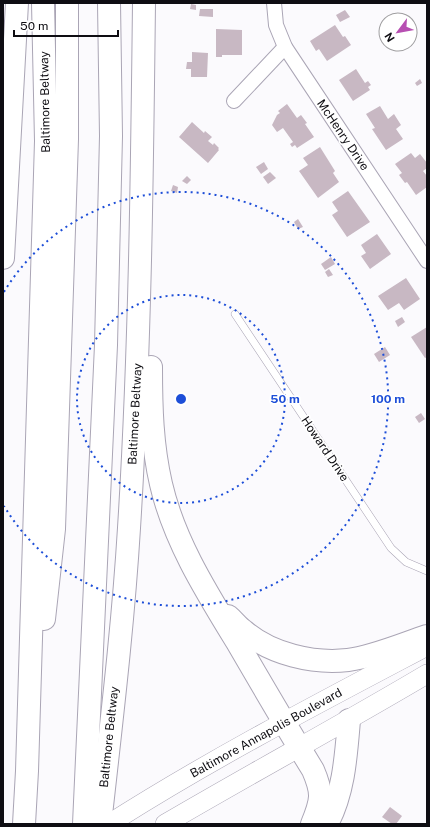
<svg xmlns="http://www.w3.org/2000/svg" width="430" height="827" font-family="'Public Sans',sans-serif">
<rect width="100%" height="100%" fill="#fbfafd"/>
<g fill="#c8b8c3">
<polygon points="191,4 196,5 196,10 190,9"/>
<polygon points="200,9 213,9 213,17 199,16"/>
<polygon points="345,10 350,17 340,22 336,15"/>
<polygon points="335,25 343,37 345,36 351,45 327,61 319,49 316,51 310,41"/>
<polygon points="216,29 242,30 242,55 222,55 222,57 216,57"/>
<polygon points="192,52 208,53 207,77 191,77 191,69 186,69 187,62 192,62"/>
<polygon points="356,69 365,83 368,81 371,85 368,87 370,90 353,101 339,80"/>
<polygon points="420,79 422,83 417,86 415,83"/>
<polygon points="287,104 297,118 301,115 307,123 305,124 314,137 297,148 295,145 292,147 290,144 293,142 283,128 277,132 272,125 277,115 280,113 278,111"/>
<polygon points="380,106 388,119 394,114 401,125 396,129 403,139 386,150 372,129 375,128 366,114"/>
<polygon points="192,122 204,133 205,131 212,137 208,141 213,145 214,143 219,148 218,149 219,150 208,163 179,137"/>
<polygon points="320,147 335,171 333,173 339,182 318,198 299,171 308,165 303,158"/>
<polygon points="411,153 415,158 420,154 427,163 427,168 423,171 427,176 427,187 416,195 407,182 405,183 399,175 402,173 395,164"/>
<polygon points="264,162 268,169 261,174 256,167"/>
<polygon points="270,172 276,178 268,184 263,177"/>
<polygon points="187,176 191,180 187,184 182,181"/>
<polygon points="173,185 178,187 177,193 171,191"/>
<polygon points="348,191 370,222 347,237 332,215 338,211 332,202"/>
<polygon points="298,219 303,227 298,229 294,222"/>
<polygon points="377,234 391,254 370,269 361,256 366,253 361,245"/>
<polygon points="331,257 335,264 325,270 321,264"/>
<polygon points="329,269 333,275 328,277 325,272"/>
<polygon points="406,278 420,299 404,310 399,303 388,310 378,296"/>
<polygon points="402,317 405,322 398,327 395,321"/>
<polygon points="427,327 427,357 425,358 411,337"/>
<polygon points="385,347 390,355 379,362 374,354"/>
<polygon points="421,413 425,419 419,423 415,417"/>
<polygon points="390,807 402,816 396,824 392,824 382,817"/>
</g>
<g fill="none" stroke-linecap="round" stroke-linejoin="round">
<defs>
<polyline id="service" points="235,314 391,548 406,562 427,571"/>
<g id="minor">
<polyline points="274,3 276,25 285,47 427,261"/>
<polyline points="234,101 285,47"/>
</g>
<g id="secondary">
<path d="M 109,824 C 211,759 319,703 427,646"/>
<path d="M 165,824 C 252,773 341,725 427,674"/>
</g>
<g id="motorway">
<polyline points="3,258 17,3"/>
<path d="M 151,367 C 151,407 152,445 161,484 C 174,541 207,593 237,642 C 262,685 287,728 313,770 C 323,793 322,800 312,824"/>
<path d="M 228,616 C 234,621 238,627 244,631 C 271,654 313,664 348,660 C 373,657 403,644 427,636"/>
<polyline points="44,619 54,529 67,139 67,3"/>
<polyline points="24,824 27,771 46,141 43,3"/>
<polyline points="84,824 106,345 111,136 109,3"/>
<path d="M 100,824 C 111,725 123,627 129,528 C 140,353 142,178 144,3"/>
<path d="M 327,824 C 344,792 346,756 349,720"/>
</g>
</defs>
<use href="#service" stroke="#aaa5b5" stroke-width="8"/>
<use href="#minor" stroke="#aaa5b5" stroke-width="16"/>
<use href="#secondary" stroke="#aaa5b5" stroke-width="20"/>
<use href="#motorway" stroke="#aaa5b5" stroke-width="24"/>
<use href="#service" stroke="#fff" stroke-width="7"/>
<use href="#minor" stroke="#fff" stroke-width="14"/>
<use href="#secondary" stroke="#fff" stroke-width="19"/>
<use href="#motorway" stroke="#fff" stroke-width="22"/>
</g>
<g fill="none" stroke="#1d4ed8" stroke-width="2" stroke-dasharray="2 4">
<circle cx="181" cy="399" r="104"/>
<path d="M4 292A207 207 0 1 1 4 506"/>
</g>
<g text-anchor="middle" stroke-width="3.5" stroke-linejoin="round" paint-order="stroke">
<g font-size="12" fill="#0e0d12" stroke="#fff">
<text transform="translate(45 102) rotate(-91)" y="4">Baltimore Beltway</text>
<text transform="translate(343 135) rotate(56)" y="4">McHenry Drive</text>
<text transform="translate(135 414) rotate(-87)" y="4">Baltimore Beltway</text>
<text transform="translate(325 449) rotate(56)" y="4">Howard Drive</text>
<text transform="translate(266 733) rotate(-29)" y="4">Baltimore Annapolis Boulevard</text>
<text transform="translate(109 737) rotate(-84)" y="4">Baltimore Beltway</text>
</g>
</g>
<circle cx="181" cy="399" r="6" fill="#1d4ed8" stroke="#fff" stroke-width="2"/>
<g font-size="12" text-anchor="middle" font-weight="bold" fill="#1d4ed8" stroke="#fff" stroke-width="3.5" stroke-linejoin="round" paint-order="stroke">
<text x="285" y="403">50 m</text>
<text x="388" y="403">100 m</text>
</g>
<rect width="430" height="827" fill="none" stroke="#0e0d12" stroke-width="8"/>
<g transform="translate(398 32) rotate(238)"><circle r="19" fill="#ffffff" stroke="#9f9ea0"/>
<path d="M0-3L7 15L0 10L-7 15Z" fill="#b74fb2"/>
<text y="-6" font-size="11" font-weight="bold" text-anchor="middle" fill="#0e0d12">N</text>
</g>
<path d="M14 30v6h104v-6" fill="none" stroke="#0e0d12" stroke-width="2"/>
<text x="20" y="30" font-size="12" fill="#0e0d12" stroke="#ffffff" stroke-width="3" paint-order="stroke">50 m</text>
</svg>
